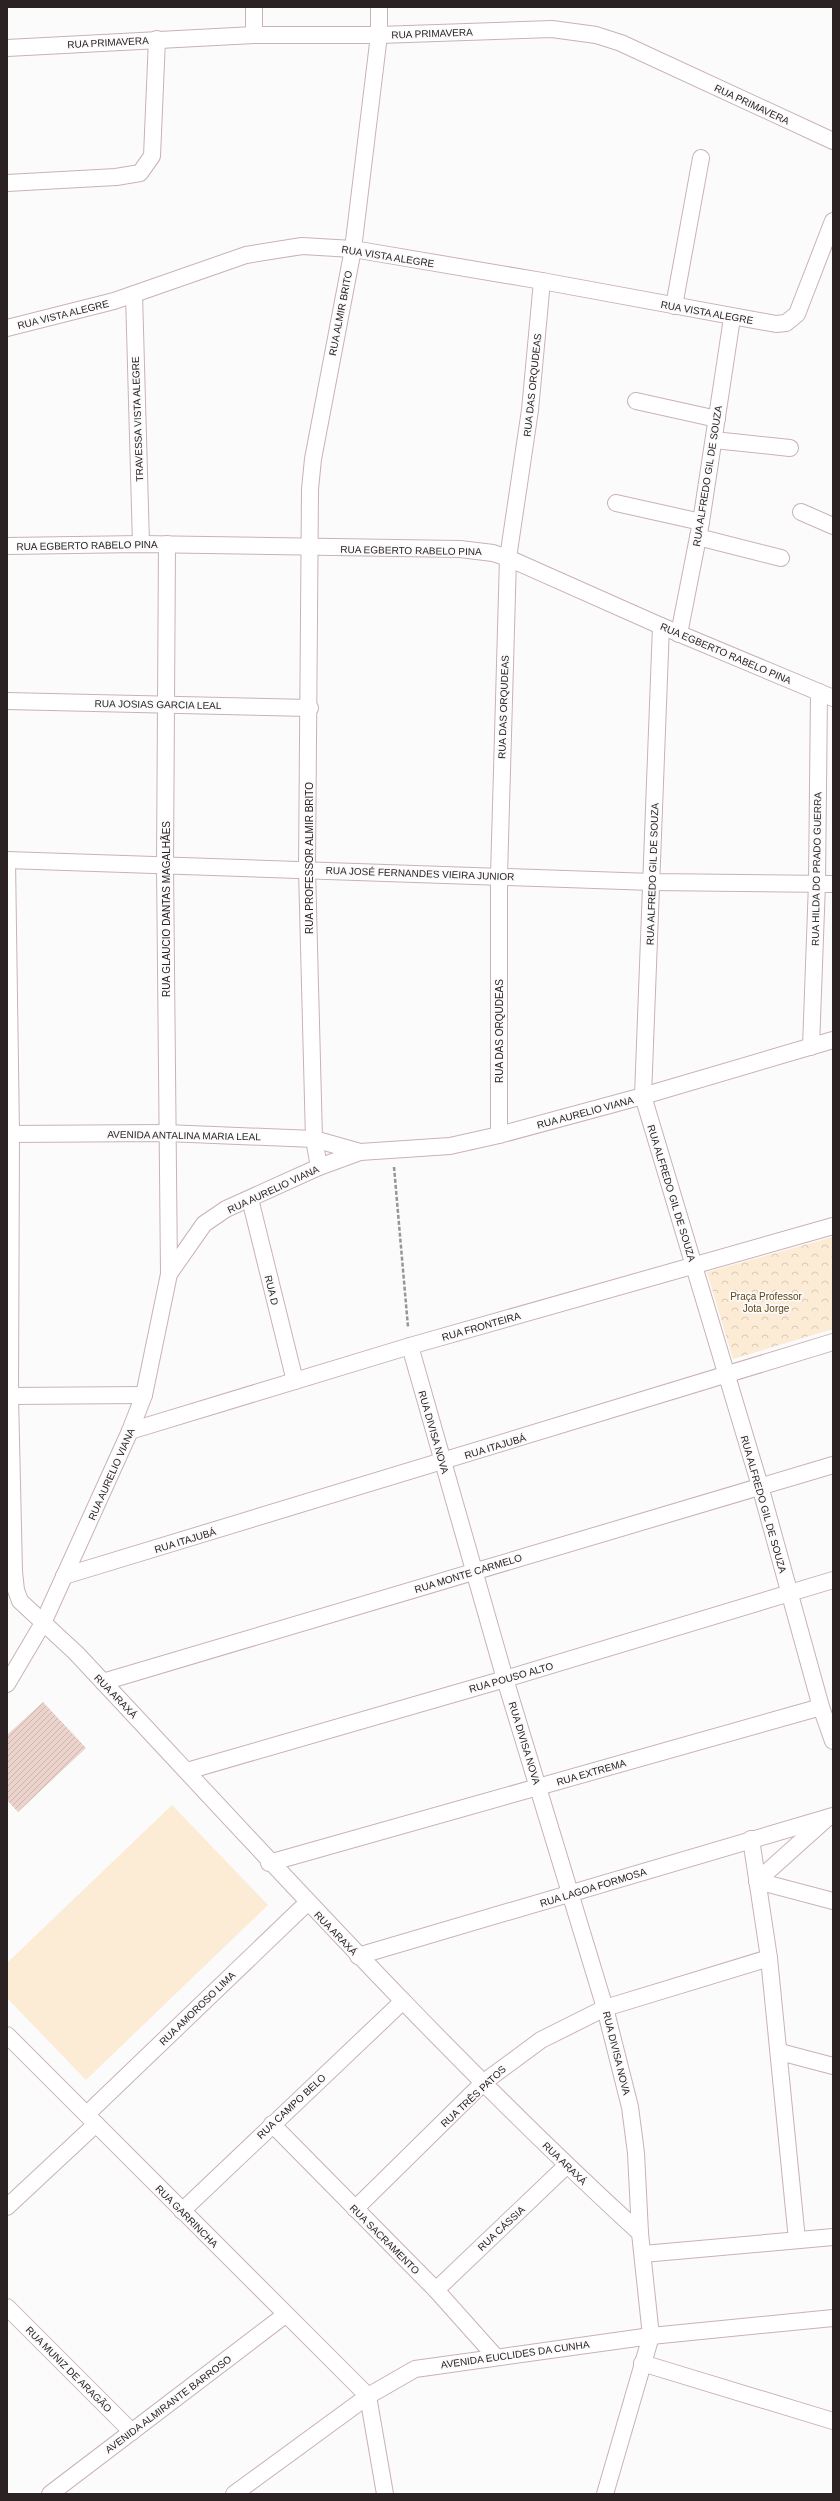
<svg xmlns="http://www.w3.org/2000/svg" width="840" height="2501" font-family="Helvetica,sans-serif">
<defs>
<pattern id="park-crowns" width="20" height="18" patternUnits="userSpaceOnUse"><rect width="20" height="18" fill="#fcebd5"/><path d="M2 6a3 3 0 1 1 6 0M12 15a3 3 0 1 1 6 0" fill="none" stroke="#d8c9b7"/></pattern>
<pattern id="building-hatch" width="6" height="6" patternUnits="userSpaceOnUse"><rect width="6" height="6" fill="#ecd4cc"/><path d="M-1 1l2-2M0 6l6-6M5 7l2-2" fill="none" stroke="#cbb6af"/></pattern>
</defs>
<rect width="100%" height="100%" fill="#fbfbfb"/>
<polygon fill="url(#park-crowns)" points="833,1237 833,1329 733,1359 707,1272"/>
<polygon fill="#fcebd5" points="172,1805 268,1905 86,2080 7,1998 7,1963"/>
<polygon fill="url(#building-hatch)" points="43,1702 86,1748 18,1812 7,1800 7,1735"/>
<g fill="none" stroke-linecap="round" stroke-linejoin="round">
<defs>
<g id="minor">
<polyline points="254,35 254,7"/>
<polyline points="7,48 254,35 379,35 552,29 596,35 621,43 833,141"/>
<polyline points="7,183 116,177 140,173 152,156 157,39"/>
<polyline points="134,294 141,544"/>
<polyline points="674,306 701,158"/>
<polyline points="7,328 114,301 246,255 302,246 353,249 542,281 776,324 786,323 797,314 833,221"/>
<polyline points="636,401 717,419"/>
<polyline points="714,440 790,448"/>
<polyline points="616,503 701,522"/>
<polyline points="801,512 833,526"/>
<polyline points="698,537 781,558"/>
<polyline points="167,544 165,865 169,1274"/>
<polyline points="7,546 141,544 460,549 493,553 508,558 661,626 833,698"/>
<polyline points="661,626 643,1096 760,1486 821,1707 833,1741"/>
<polyline points="679,634 701,522 732,318"/>
<polyline points="7,701 310,708"/>
<path d="M 7,860 L 11,1134 L 10,1396 L 14,1572 L 16,1590 L 20,1601 L 76,1653 C 261,1850 441,2051 640,2233"/>
<polyline points="7,860 652,882 833,884"/>
<polyline points="811,1047 817,883 819,692"/>
<polyline points="7,1134 166,1133 314,1139 360,1152"/>
<polyline points="499,1135 499,876 508,558 530,410 542,281"/>
<polyline points="319,1167 314,1139 307,869 310,489 313,459 353,249 379,35 379,7"/>
<polyline points="250,1199 295,1381"/>
<polyline points="410,1346 505,1679 605,2008 630,2107 636,2153 640,2233 651,2336 605,2494"/>
<polyline points="7,1396 144,1395"/>
<polyline points="130,1431 410,1346 833,1226"/>
<polyline points="64,1576 833,1342"/>
<polyline points="103,1682 833,1465"/>
<polyline points="7,1684 43,1623 130,1431 144,1395 169,1274 204,1224 226,1209 319,1167 360,1152 450,1146 499,1135 643,1096 833,1040"/>
<polyline points="187,1771 505,1679 833,1580"/>
<polyline points="751,1839 769,1958 797,2240"/>
<polyline points="269,1863 821,1707"/>
<polyline points="757,1881 825,1820"/>
<polyline points="757,1881 833,1901"/>
<polyline points="358,1956 833,1816"/>
<polyline points="7,2035 368,2396"/>
<polyline points="780,2052 833,2066"/>
<polyline points="87,2114 307,1903"/>
<polyline points="272,2124 436,2290 495,2356"/>
<polyline points="7,2207 96,2124"/>
<polyline points="355,2209 484,2082 541,2040 605,2008 769,1958"/>
<polyline points="182,2211 402,2002"/>
<polyline points="643,2254 833,2237"/>
<polyline points="436,2290 566,2166"/>
<polyline points="7,2307 132,2432"/>
<polyline points="642,2363 833,2421"/>
<polyline points="368,2396 385,2494"/>
<polyline points="50,2494 285,2315"/>
<polyline points="234,2494 368,2396 415,2369 651,2336 833,2318"/>
</g>
</defs>
<use href="#minor" stroke="#cab1b6" stroke-width="18"/>
<polyline stroke="#999495" stroke-width="2.5" stroke-dasharray="4 2" stroke-linecap="butt" points="394,1167 408,1327"/>
<use href="#minor" stroke="#fff" stroke-width="16"/>
</g>
<g text-anchor="middle" stroke-width="3.5" stroke-linejoin="round" paint-order="stroke">
<g font-size="10" fill="#2c2224" stroke="#fbfbfb">
<text transform="translate(432 33) rotate(-2)" y="4">RUA PRIMAVERA</text>
<text transform="translate(108 42) rotate(-3)" y="4">RUA PRIMAVERA</text>
<text transform="translate(752 104) rotate(25)" y="4">RUA PRIMAVERA</text>
<text transform="translate(388 256) rotate(9)" y="4">RUA VISTA ALEGRE</text>
<text transform="translate(707 312) rotate(10)" y="4">RUA VISTA ALEGRE</text>
<text transform="translate(340 313) rotate(-79)" y="4">RUA ALMIR BRITO</text>
<text transform="translate(63 314) rotate(-14)" y="4">RUA VISTA ALEGRE</text>
<text transform="translate(532 385) rotate(-84)" y="4">RUA DAS ORQUDEAS</text>
<text transform="translate(137 419) rotate(-92)" y="4">TRAVESSA VISTA ALEGRE</text>
<text transform="translate(707 476) rotate(-81)" y="4">RUA ALFREDO GIL DE SOUZA</text>
<text transform="translate(87 545) rotate(-1)" y="4">RUA EGBERTO RABELO PINA</text>
<text transform="translate(411 550) rotate(1)" y="4">RUA EGBERTO RABELO PINA</text>
<text transform="translate(726 653) rotate(23)" y="4">RUA EGBERTO RABELO PINA</text>
<text transform="translate(158 704) rotate(1)" y="4">RUA JOSIAS GARCIA LEAL</text>
<text transform="translate(503 707) rotate(-88)" y="4">RUA DAS ORQUDEAS</text>
<text transform="translate(309 858) rotate(-90)" y="4">RUA PROFESSOR ALMIR BRITO</text>
<text transform="translate(816 869) rotate(-89)" y="4">RUA HILDA DO PRADO GUERRA</text>
<text transform="translate(420 873) rotate(2)" y="4">RUA JOSÉ FERNANDES VIEIRA JUNIOR</text>
<text transform="translate(652 874) rotate(-88)" y="4">RUA ALFREDO GIL DE SOUZA</text>
<text transform="translate(166 909) rotate(-90)" y="4">RUA GLAUCIO DANTAS MAGALHÃES</text>
<text transform="translate(499 1031) rotate(-90)" y="4">RUA DAS ORQUDEAS</text>
<text transform="translate(585 1112) rotate(-15)" y="4">RUA AURELIO VIANA</text>
<text transform="translate(184 1135) rotate(1)" y="4">AVENIDA ANTALINA MARIA LEAL</text>
<text transform="translate(273 1189) rotate(-25)" y="4">RUA AURELIO VIANA</text>
<text transform="translate(672 1193) rotate(73)" y="4">RUA ALFREDO GIL DE SOUZA</text>
<text transform="translate(272 1290) rotate(76)" y="4">RUA D</text>
<text transform="translate(481 1326) rotate(-16)" y="4">RUA FRONTEIRA</text>
<text transform="translate(434 1432) rotate(74)" y="4">RUA DIVISA NOVA</text>
<text transform="translate(495 1446) rotate(-17)" y="4">RUA ITAJUBÁ</text>
<text transform="translate(111 1474) rotate(-66)" y="4">RUA AURELIO VIANA</text>
<text transform="translate(764 1504) rotate(74)" y="4">RUA ALFREDO GIL DE SOUZA</text>
<text transform="translate(185 1540) rotate(-17)" y="4">RUA ITAJUBÁ</text>
<text transform="translate(468 1573) rotate(-17)" y="4">RUA MONTE CARMELO</text>
<text transform="translate(511 1677) rotate(-16)" y="4">RUA POUSO ALTO</text>
<text transform="translate(116 1696) rotate(46)" y="4">RUA ARAXÁ</text>
<text transform="translate(525 1743) rotate(73)" y="4">RUA DIVISA NOVA</text>
<text transform="translate(591 1772) rotate(-16)" y="4">RUA EXTREMA</text>
<text transform="translate(593 1887) rotate(-17)" y="4">RUA LAGOA FORMOSA</text>
<text transform="translate(336 1933) rotate(46)" y="4">RUA ARAXÁ</text>
<text transform="translate(197 2008) rotate(-44)" y="4">RUA AMOROSO LIMA</text>
<text transform="translate(617 2053) rotate(76)" y="4">RUA DIVISA NOVA</text>
<text transform="translate(473 2096) rotate(-43)" y="4">RUA TRÊS PATOS</text>
<text transform="translate(291 2106) rotate(-43)" y="4">RUA CAMPO BELO</text>
<text transform="translate(565 2163) rotate(44)" y="4">RUA ARAXÁ</text>
<text transform="translate(187 2216) rotate(45)" y="4">RUA GARRINCHA</text>
<text transform="translate(501 2228) rotate(-43)" y="4">RUA CÁSSIA</text>
<text transform="translate(385 2239) rotate(45)" y="4">RUA SACRAMENTO</text>
<text transform="translate(515 2354) rotate(-8)" y="4">AVENIDA EUCLIDES DA CUNHA</text>
<text transform="translate(69 2369) rotate(45)" y="4">RUA MUNIZ DE ARAGÃO</text>
<text transform="translate(168 2404) rotate(-37)" y="4">AVENIDA ALMIRANTE BARROSO</text>
</g>
<g font-size="10" fill="#604316" stroke="#fbfbfb">
<text x="766" y="1300">Praça Professor<tspan x="766" dy="12">Jota Jorge</tspan></text>
</g>
</g>
<rect width="840" height="2501" fill="none" stroke="#2c2224" stroke-width="16"/>
</svg>
